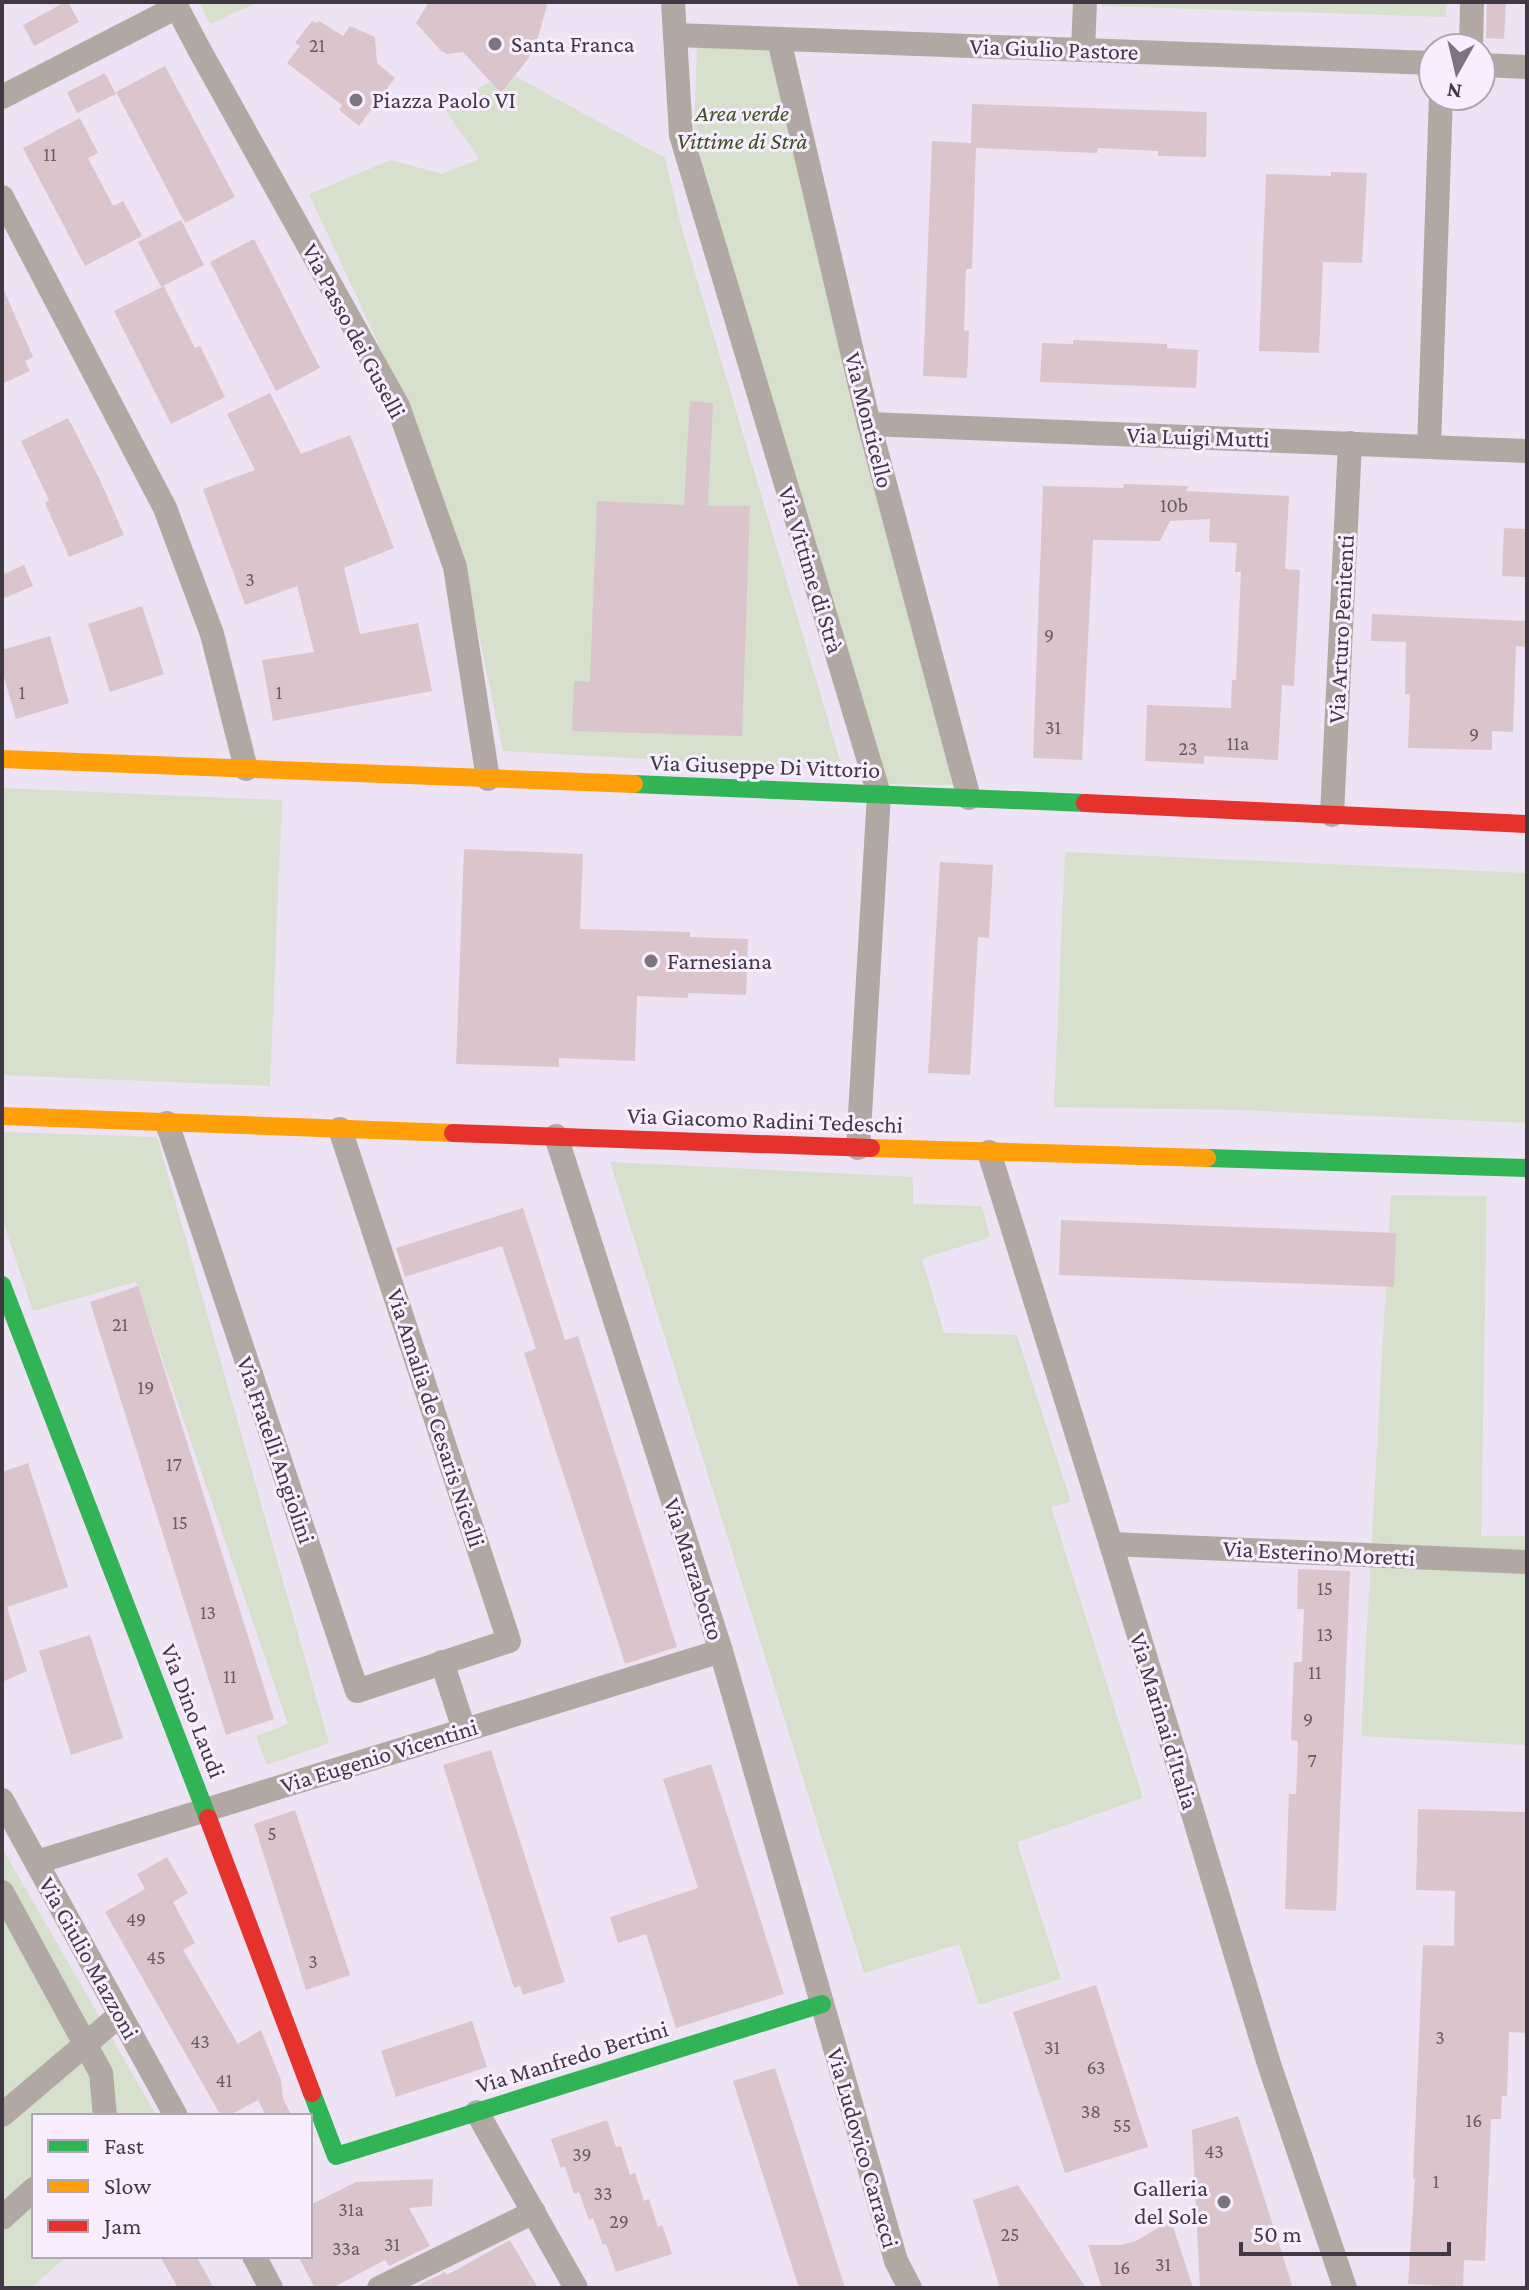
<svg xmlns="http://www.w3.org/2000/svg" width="1529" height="2290" font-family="'Crimson Pro',serif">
<rect width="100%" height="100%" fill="#ede3f4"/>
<g fill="#d7e0cc">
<polygon points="199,2 259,2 210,24"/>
<polygon points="1102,2 1447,2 1446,17 1102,6"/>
<polygon points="697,48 772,48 954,785 888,784 759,361 694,132"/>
<polygon points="515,76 665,158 682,229 843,770 503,751 465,568 409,410 309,194 391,160 442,174 479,159 444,108 490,82 501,93"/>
<polygon points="2,788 282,800 270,1086 2,1075"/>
<polygon points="1065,852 1527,873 1527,1123 1239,1110 1054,1107"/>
<polygon points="2,1132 157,1137 329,1743 267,1765 256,1736 288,1724 136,1282 33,1311 2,1218"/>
<polygon points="610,1162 913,1177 913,1204 982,1206 990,1237 922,1259 944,1333 1017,1335 1071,1502 1051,1507 1143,1798 1017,1842 1061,1979 979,2005 959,1944 864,1973"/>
<polygon points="1391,1195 1487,1196 1481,1536 1527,1536 1527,1745 1361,1736"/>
<polygon points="2,1848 157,2116 34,2116 34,2256 67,2256 31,2288 2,2288"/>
</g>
<g fill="#dbc5cc">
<polygon points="65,2 68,2 79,22 34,46 23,25"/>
<polygon points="429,2 548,2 538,37 528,59 501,93 463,52 447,54 441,51 416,23"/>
<polygon points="1487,2 1506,2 1504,39 1486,38"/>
<polygon points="312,21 317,23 319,21 343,36 350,26 375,37 377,63 395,78 359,126 339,110 342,105 287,63 300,46 295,43"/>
<polygon points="165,66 235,197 185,223 116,92"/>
<polygon points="105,73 116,94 77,113 67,92"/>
<polygon points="972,104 1207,112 1206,157 1158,156 1158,151 1098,148 1097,153 976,148 972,269 966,269 964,330 969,331 967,378 923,376 932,141 971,143"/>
<polygon points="80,118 98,153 88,158 113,206 123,201 142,236 85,266 23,148"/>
<polygon points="1331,172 1367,173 1362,263 1323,262 1319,353 1259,351 1266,174 1331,176"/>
<polygon points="181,220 204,265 161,287 138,242"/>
<polygon points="254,239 320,368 276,391 210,262"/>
<polygon points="2,286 33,357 25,361 30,371 2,384"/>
<polygon points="164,286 195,348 200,346 225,397 171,424 114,311"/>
<polygon points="1073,340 1167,344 1167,348 1198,350 1196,388 1040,382 1042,343 1073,344"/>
<polygon points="270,393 301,454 350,435 394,548 344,568 360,634 418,623 432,691 273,721 262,660 314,652 297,586 245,605 203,489 255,470 227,414"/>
<polygon points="690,401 713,403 708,506 750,506 742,736 572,731 574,681 590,682 597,501 684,505"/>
<polygon points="68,418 100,480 124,535 69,557 45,503 49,500 21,441"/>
<polygon points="1124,484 1188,486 1186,491 1289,496 1285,569 1300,570 1294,686 1282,685 1278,760 1204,756 1204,764 1145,761 1147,705 1231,708 1232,680 1236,680 1241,572 1235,572 1237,543 1209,542 1210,519 1170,521 1160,541 1093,540 1082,760 1033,758 1043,486 1123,488"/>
<polygon points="1504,528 1527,529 1527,577 1502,576"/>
<polygon points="24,565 33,586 2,599 2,575"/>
<polygon points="142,606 164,674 110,692 88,624"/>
<polygon points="1372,614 1527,621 1527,647 1516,646 1513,732 1492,731 1492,750 1408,748 1410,694 1405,694 1406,642 1371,641"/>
<polygon points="50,636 69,703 16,719 2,670 2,650"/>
<polygon points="464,849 583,854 580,929 690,932 690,937 748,939 746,995 688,993 688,998 637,996 635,1061 559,1058 559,1067 456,1064"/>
<polygon points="940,862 993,865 989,938 978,937 970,1075 928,1073"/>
<polygon points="523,1208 565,1340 578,1336 677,1647 625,1664 524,1353 536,1349 502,1246 405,1277 396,1248"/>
<polygon points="1061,1220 1396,1233 1394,1287 1059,1275"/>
<polygon points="138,1286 274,1719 226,1735 90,1302"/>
<polygon points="28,1463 68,1587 7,1607 27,1671 2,1682 2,1472"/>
<polygon points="1298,1569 1350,1571 1336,1911 1285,1909 1289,1794 1296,1794 1298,1741 1291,1740 1294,1662 1302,1662 1304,1609 1297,1609"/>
<polygon points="90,1635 123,1738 71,1755 39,1651"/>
<polygon points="491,1750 565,1982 523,1995 520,1986 514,1988 443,1765"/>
<polygon points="711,1764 784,1994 676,2028 646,1934 618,1943 610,1917 698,1888 663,1779"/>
<polygon points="1418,1809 1527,1812 1527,2033 1509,2032 1507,2096 1502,2096 1501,2119 1491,2119 1485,2261 1464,2260 1463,2287 1408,2284 1415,2178 1413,2178 1423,1945 1454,1946 1455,1891 1416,1890"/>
<polygon points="295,1810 350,1975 306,1990 254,1824"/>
<polygon points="167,1857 188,1893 173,1902 195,1943 183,1950 238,2044 261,2030 281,2080 283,2099 292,2116 266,2116 258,2100 228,2116 221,2116 105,1912 145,1889 137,1874"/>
<polygon points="1096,1985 1148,2147 1065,2173 1013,2012"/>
<polygon points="472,2021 487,2067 396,2097 381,2051"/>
<polygon points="775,2068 845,2288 799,2288 733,2081"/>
<polygon points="1238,2116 1293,2288 1200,2288 1192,2130"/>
<polygon points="607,2120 616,2147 621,2146 630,2175 635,2173 644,2201 649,2199 658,2227 662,2225 672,2254 616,2272 606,2244 603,2245 593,2218 589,2220 579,2192 574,2194 565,2166 561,2168 551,2139"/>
<polygon points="433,2179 432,2206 409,2208 430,2246 389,2266 385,2260 332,2288 315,2288 298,2256 310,2256 310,2205 356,2182"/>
<polygon points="1018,2185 1032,2206 1086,2288 1000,2288 973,2200"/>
<polygon points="1171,2220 1193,2288 1102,2288 1088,2245 1121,2245 1136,2241"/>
<polygon points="510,2240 538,2288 413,2288 445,2272 447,2275"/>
<polygon points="160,2256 196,2256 214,2288 178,2288"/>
</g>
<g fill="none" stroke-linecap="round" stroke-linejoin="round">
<g stroke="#b2a8a3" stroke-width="24">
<polyline points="174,2 200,51 398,406 455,567 488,779"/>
<polyline points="673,2 681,135 879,794 858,1148"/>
<polyline points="675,35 1433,63"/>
<polyline points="779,40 869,424 969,798"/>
<polyline points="1471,48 1472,2"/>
<polyline points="1083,50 1085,2"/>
<polyline points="1481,65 1527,67"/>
<polyline points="2,97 177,7"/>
<polyline points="2,197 165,508 212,634 246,769"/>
<polyline points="869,424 1527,451"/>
<polyline points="1429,447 1441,96"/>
<polyline points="1332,815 1350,443"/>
<polyline points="167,1123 357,1691 509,1641 340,1129"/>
<polyline points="556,1136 721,1651 896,2261 910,2288"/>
<polyline points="989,1152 1111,1544 1269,2064 1345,2288"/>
<polyline points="1111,1544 1527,1562"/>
<polyline points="442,1662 464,1729"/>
<polyline points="2,1800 176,2116"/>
<polyline points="37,1862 721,1651"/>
<polyline points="2,1892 101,2073 105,2116"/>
<polyline points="477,2112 576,2288"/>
<polyline points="2,2115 120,2015"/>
<polyline points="2,2218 34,2189"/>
<polyline points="254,2256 271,2288"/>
<polyline points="379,2288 534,2212"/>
</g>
<g stroke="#30b455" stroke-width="18">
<polyline points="634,784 1085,803"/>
<polyline points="1207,1158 1527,1168"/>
<polyline points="2,1285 208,1818"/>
<polyline points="312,2093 336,2156 822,2004"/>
</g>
<g stroke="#ff9f0a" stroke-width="18">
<polyline points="2,759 634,784"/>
<polyline points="2,1116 453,1133"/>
<polyline points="871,1148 1207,1158"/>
</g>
<g stroke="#e5322d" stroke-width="18">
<polyline points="1085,803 1527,824"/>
<polyline points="453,1133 871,1148"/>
<polyline points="208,1818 312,2093"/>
</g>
</g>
<g fill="#7d7482" stroke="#f8eeff" stroke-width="3">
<circle cx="495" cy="44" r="8"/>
<circle cx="356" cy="100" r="8"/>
<circle cx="651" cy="961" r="8"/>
<circle cx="1224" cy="2202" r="8"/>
</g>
<g text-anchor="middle" stroke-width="6" stroke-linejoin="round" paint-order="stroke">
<g font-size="20" fill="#675c66">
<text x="317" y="52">21</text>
<text x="50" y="161">11</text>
<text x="1174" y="512">10b</text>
<text x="250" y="586">3</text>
<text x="1049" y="642">9</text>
<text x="22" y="699">1</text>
<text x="279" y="699">1</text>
<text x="1053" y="734">31</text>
<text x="1474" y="741">9</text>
<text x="1238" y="750">11a</text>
<text x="1188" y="755">23</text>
<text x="120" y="1331">21</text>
<text x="146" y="1394">19</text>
<text x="174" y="1471">17</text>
<text x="180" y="1529">15</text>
<text x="1325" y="1595">15</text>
<text x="208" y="1619">13</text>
<text x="1325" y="1641">13</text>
<text x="1315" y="1679">11</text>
<text x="230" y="1683">11</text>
<text x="1308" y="1726">9</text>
<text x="1312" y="1767">7</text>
<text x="272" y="1840">5</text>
<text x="136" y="1926">49</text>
<text x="156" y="1964">45</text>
<text x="313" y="1968">3</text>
<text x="1440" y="2044">3</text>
<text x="200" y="2048">43</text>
<text x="1052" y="2054">31</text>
<text x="1096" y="2074">63</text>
<text x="224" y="2087">41</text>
<text x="1091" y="2118">38</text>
<text x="1474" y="2127">16</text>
<text x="1122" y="2132">55</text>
<text x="1214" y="2158">43</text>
<text x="582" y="2161">39</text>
<text x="1436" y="2188">1</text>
<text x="603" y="2200">33</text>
<text x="351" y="2216">31a</text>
<text x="619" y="2228">29</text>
<text x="1010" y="2241">25</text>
<text x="392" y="2251">31</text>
<text x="346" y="2255">33a</text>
<text x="1163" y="2271">31</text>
<text x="1122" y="2274">16</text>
</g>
<g font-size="24" fill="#403944" stroke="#f8eeff" text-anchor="start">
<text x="511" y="52">Santa Franca</text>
<text x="372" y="108">Piazza Paolo VI</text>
<text x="667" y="969">Farnesiana</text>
<text x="1208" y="2196" text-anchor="end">Galleria<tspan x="1208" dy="28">del Sole</tspan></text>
</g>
<g font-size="24" fill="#403944" stroke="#f8eeff">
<text transform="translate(1054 49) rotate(2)" y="8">Via Giulio Pastore</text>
<text transform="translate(354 331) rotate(62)" y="8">Via Passo dei Guselli</text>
<text transform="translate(869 420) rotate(76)" y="8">Via Monticello</text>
<text transform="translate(1198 437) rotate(2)" y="8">Via Luigi Mutti</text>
<text transform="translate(811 570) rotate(73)" y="8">Via Vittime di Strà</text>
<text transform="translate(1341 629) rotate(-87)" y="8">Via Arturo Penitenti</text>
<text transform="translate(765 766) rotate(2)" y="8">Via Giuseppe Di Vittorio</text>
<text transform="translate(765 1120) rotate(2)" y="8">Via Giacomo Radini Tedeschi</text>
<text transform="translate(436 1418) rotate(72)" y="8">Via Amalia de Cesaris Nicelli</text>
<text transform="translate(276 1450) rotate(71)" y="8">Via Fratelli Angiolini</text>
<text transform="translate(1319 1553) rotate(3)" y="8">Via Esterino Moretti</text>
<text transform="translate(694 1569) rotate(72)" y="8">Via Marzabotto</text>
<text transform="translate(193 1711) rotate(69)" y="8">Via Dino Laudi</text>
<text transform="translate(1164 1721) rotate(73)" y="8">Via Marinai d'Italia</text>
<text transform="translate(379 1756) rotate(-17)" y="8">Via Eugenio Vicentini</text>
<text transform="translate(89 1958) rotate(61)" y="8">Via Giulio Mazzoni</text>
<text transform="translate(572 2057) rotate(-17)" y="8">Via Manfredo Bertini</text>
<text transform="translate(863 2148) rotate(74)" y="8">Via Ludovico Carracci</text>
</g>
<g font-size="24" font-style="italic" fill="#3c531e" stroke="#f8eeff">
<text x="742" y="121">Area verde<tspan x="742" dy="28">Vittime di Strà</tspan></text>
</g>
</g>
<rect width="1529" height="2290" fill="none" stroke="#403944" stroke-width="8"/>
<rect x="32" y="2114" width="280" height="144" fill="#f8eeff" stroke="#aea6b4" stroke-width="2"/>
<rect x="48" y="2140" width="40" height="12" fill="#30b455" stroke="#aea6b4" stroke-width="2"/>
<text x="104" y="2154" font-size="24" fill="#403944">Fast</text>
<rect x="48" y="2180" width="40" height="12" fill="#ff9f0a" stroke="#aea6b4" stroke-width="2"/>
<text x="104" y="2194" font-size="24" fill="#403944">Slow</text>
<rect x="48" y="2220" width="40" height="12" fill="#e5322d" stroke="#aea6b4" stroke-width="2"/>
<text x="104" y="2234" font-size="24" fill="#403944">Jam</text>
<g transform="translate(1457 72) rotate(188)"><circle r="38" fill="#f8eeff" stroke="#aea6b4" stroke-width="2"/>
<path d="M0-6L14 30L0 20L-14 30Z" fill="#7d7482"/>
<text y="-12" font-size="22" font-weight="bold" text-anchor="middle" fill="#403944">N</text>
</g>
<path d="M1241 2242v12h208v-12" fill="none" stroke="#403944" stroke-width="4"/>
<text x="1253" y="2242" font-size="24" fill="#403944" stroke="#f8eeff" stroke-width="6" paint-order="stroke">50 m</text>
</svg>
